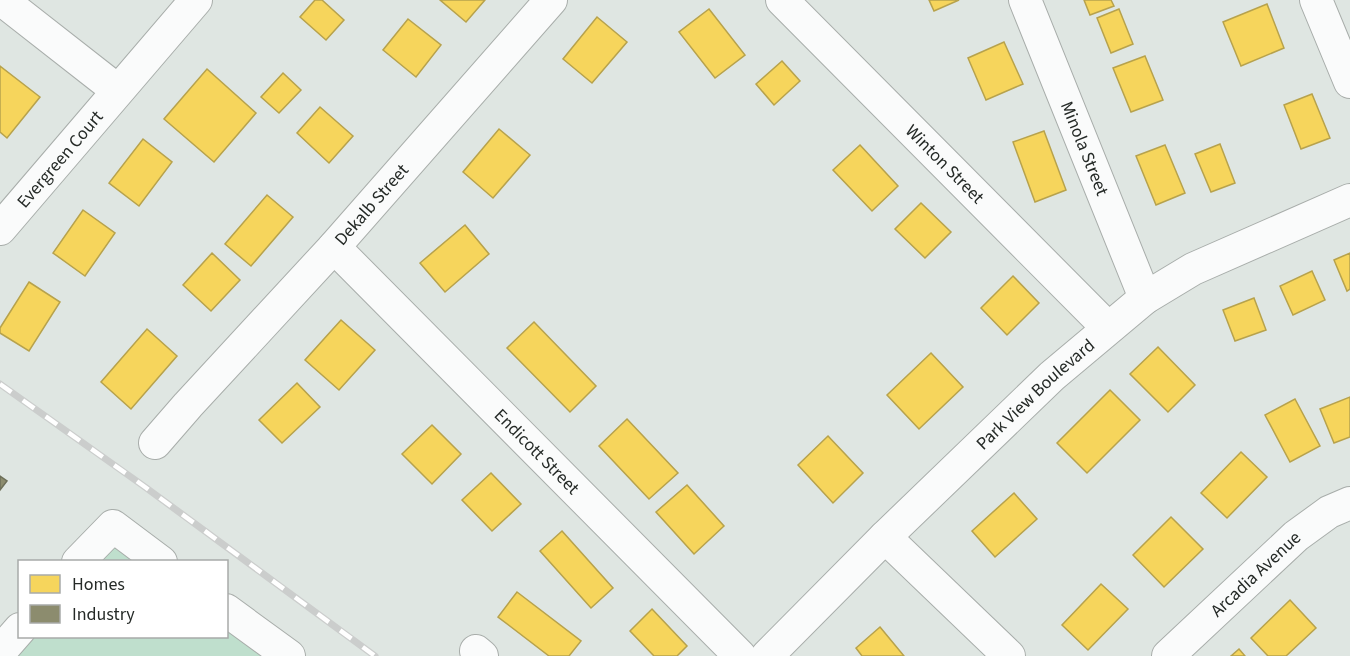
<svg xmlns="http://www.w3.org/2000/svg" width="1350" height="656" font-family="'Source Sans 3',sans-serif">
<rect width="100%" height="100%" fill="#dfe6e2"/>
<g fill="#bfdfcd">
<polygon points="109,540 144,562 79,562"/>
<polygon points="227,622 272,656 0,656 20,636 226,636"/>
</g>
<g fill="#f6d55c" stroke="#b7a24c" stroke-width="1.5">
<polygon points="315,0 322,0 344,20 326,40 300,17"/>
<polygon points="440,0 485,0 466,22"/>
<polygon points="929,0 959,0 934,11"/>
<polygon points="1084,0 1111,0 1114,6 1090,15"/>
<polygon points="1267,4 1284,48 1241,66 1223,22"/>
<polygon points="709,9 745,55 715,78 679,32"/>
<polygon points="1119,9 1133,44 1111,53 1097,18"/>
<polygon points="597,17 627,42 592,83 563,59"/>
<polygon points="408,19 441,45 416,77 383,50"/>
<polygon points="1004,42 1023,84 986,100 968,58"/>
<polygon points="1145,56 1163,100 1131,112 1113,68"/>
<polygon points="782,61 800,81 774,105 756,84"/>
<polygon points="0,66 40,97 7,138 0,132"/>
<polygon points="207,69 256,113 214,162 164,119"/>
<polygon points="283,73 301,90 279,113 261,97"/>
<polygon points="1312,94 1330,138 1301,149 1284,105"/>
<polygon points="320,107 353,136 329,163 297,133"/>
<polygon points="499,129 530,155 493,198 463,172"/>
<polygon points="1044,131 1066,190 1035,202 1013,142"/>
<polygon points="143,139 172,162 139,206 109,183"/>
<polygon points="1220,144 1235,183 1211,192 1195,154"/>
<polygon points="860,145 898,186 872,211 833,170"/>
<polygon points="1165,145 1185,193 1156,205 1136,156"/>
<polygon points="267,195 293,217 251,266 225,244"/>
<polygon points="921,203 951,232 925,258 895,229"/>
<polygon points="83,210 115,233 85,276 53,253"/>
<polygon points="465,225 489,254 445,292 420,263"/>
<polygon points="212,253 240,280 211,311 183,285"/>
<polygon points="1350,253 1350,289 1347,291 1334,260"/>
<polygon points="1312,271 1325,300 1293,315 1280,286"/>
<polygon points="1013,276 1039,303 1007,335 981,308"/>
<polygon points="29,282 60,302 29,351 0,333 0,328"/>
<polygon points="1254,298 1266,330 1235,341 1223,310"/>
<polygon points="341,320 375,350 339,390 305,360"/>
<polygon points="534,322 596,386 570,412 507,348"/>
<polygon points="147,329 177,356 131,409 101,382"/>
<polygon points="1158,347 1195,385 1168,412 1130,374"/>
<polygon points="931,353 963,387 919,429 887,395"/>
<polygon points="297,383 320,407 282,443 259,420"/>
<polygon points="1110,390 1140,420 1087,473 1057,443"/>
<polygon points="1350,397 1350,437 1334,443 1320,409"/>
<polygon points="1295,399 1320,446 1290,462 1265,415"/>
<polygon points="627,419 678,473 649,499 599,446"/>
<polygon points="432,425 461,454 432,484 402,454"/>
<polygon points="828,436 863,473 833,503 798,465"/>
<polygon points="1241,452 1267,477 1227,518 1201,493"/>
<polygon points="491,473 521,504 492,531 462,500"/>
<polygon points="687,485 724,526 694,554 656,512"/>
<polygon points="1014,493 1037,519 995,557 972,531"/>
<polygon points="1171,517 1203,549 1164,587 1133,555"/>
<polygon points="562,531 613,588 591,608 540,551"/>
<polygon points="1101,584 1128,609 1088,650 1062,625"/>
<polygon points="517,592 581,641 569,656 549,656 498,617"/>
<polygon points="1290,600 1316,628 1286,656 1268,656 1251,638"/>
<polygon points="652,609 687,646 677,656 654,656 630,631"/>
<polygon points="880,627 904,656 862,656 856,648"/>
<polygon points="1239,649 1245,656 1231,656"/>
</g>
<polygon fill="#8c8c6e" stroke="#6d6f59" stroke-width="1.5" points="0,476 7,481 0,490"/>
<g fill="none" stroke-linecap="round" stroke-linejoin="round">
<defs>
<g id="minor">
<polyline points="2,0 117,90"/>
<path id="s1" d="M 782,0 L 1108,328"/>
<path id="s2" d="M 1025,0 L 1145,298"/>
<polyline points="1316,0 1350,82"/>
<path id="s3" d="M 0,229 L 196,0"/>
<path id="s4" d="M 334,247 L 740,656"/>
<path id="s5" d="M 155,443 L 188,405 L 334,247 L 551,0"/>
<polyline points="885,537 1009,656"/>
<polyline points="78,562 113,526 161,562"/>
<polyline points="226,610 289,656"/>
<polyline points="476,651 482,656"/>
<polyline points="0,652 20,629"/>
<path id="s6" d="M 767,656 L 885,537 L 1052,376 L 1145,298 L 1193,269 L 1350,200"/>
<path id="s7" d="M 1168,656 L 1296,536 L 1329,512 L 1350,503"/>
</g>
</defs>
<use href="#minor" stroke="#a8adaa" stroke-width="34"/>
<use href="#minor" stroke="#fafbfb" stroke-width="32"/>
<defs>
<polyline id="rail" points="0,384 145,487 375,656"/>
</defs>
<use href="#rail" stroke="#cbcdcc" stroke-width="7"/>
<use href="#rail" stroke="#fff" stroke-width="4.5" stroke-dasharray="14" stroke-linecap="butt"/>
</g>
<g text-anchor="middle" stroke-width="6" stroke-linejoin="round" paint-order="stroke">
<g font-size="18" fill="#252a27" stroke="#fff">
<text dy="6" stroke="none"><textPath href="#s2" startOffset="160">Minola Street</textPath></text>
<text dy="6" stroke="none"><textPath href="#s3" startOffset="92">Evergreen Court</textPath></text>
<text dy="6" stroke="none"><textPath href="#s1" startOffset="231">Winton Street</textPath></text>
<text dy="6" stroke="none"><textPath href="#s5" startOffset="322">Dekalb Street</textPath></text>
<text dy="6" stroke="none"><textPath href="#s6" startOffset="375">Park View Boulevard</textPath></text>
<text dy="6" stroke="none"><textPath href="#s4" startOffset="288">Endicott Street</textPath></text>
<text dy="6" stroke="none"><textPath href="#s7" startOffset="120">Arcadia Avenue</textPath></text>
</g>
</g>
<rect x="18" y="560" width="210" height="78" fill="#ffffff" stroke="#a8aaa9" stroke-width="1.5"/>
<rect x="30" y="575" width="30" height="18" fill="#f6d55c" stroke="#a8aaa9" stroke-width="1.5"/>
<text x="72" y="590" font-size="18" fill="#252a27">Homes</text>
<rect x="30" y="605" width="30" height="18" fill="#8c8c6e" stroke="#a8aaa9" stroke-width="1.5"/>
<text x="72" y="620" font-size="18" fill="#252a27">Industry</text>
</svg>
